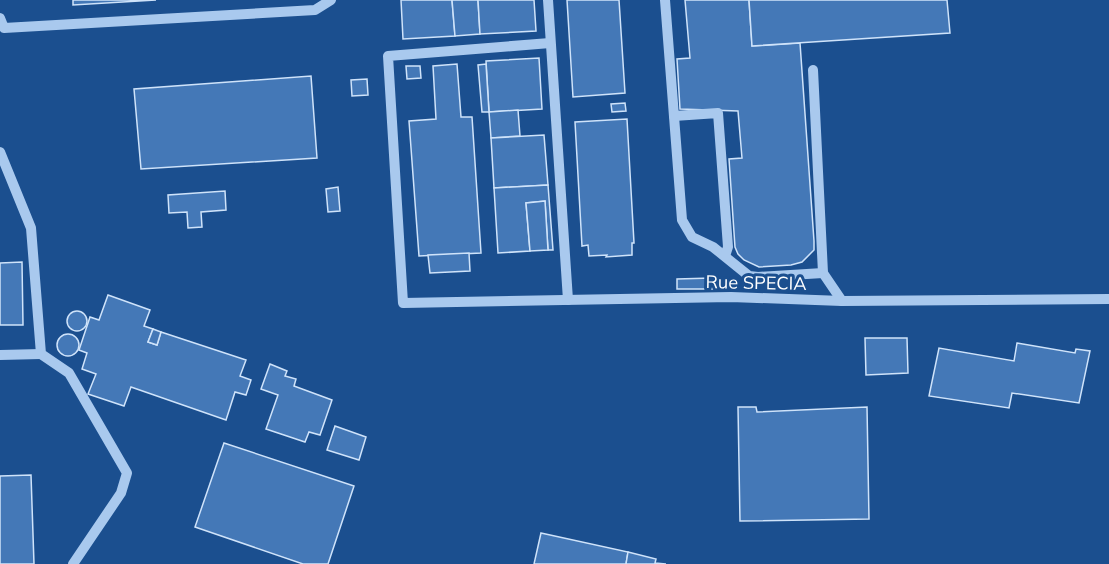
<svg xmlns="http://www.w3.org/2000/svg" width="1109" height="564" font-family="Mulish,sans-serif">
<rect width="100%" height="100%" fill="#1b4f8f"/>
<g fill="#4478b7" stroke="#cfe3fa" stroke-width="1.5">
<polygon points="73,0 156,0 73,5"/>
<polygon points="401,0 452,0 455,36 403,39"/>
<polygon points="452,0 478,0 480,34 455,36"/>
<polygon points="478,0 534,0 536,31 480,34"/>
<polygon points="567,0 619,0 625,93 573,97"/>
<polygon points="685,0 749,0 752,46 800,43 814,241 814,250 802,262 791,265 759,267 744,260 738,254 735,247 729,159 742,158 738,111 680,109 677,59 690,58"/>
<polygon points="749,0 947,0 950,33 752,46"/>
<polygon points="539,58 542,109 489,112 486,61"/>
<polygon points="457,64 461,117 472,117 481,253 419,256 409,121 436,119 433,66"/>
<polygon points="486,64 489,112 482,112 478,65"/>
<polygon points="406,66 420,66 421,78 407,79"/>
<polygon points="311,76 317,158 141,169 134,89"/>
<polygon points="367,79 368,95 352,96 351,80"/>
<polygon points="625,103 626,111 612,112 611,104"/>
<polygon points="518,110 520,136 491,138 489,112"/>
<polygon points="627,119 634,243 632,243 632,255 606,257 607,255 589,256 588,245 582,246 575,122"/>
<polygon points="544,135 548,185 494,188 491,138"/>
<polygon points="548,185 553,250 548,250 545,201 526,203 530,251 498,253 494,188"/>
<polygon points="338,187 340,211 328,212 326,189"/>
<polygon points="225,191 226,210 201,212 202,227 188,228 187,212 169,213 168,195"/>
<polygon points="545,201 548,250 530,251 526,203"/>
<polygon points="469,253 470,271 430,273 428,255"/>
<polygon points="22,262 23,325 0,325 0,263"/>
<polygon points="712,278 713,289 677,289 677,279"/>
<polygon points="108,295 150,310 144,326 153,329 148,342 157,345 161,332 246,360 240,376 251,380 246,395 235,392 226,420 131,387 124,406 88,394 96,374 82,369 87,353 79,350 90,317 99,320"/>
<circle cx="77" cy="321" r="10"/>
<polygon points="153,329 161,332 157,345 148,342"/>
<circle cx="68" cy="345" r="11"/>
<polygon points="865,338 907,338 908,373 866,375"/>
<polygon points="1017,343 1075,353 1076,349 1090,351 1079,403 1012,393 1009,408 929,396 939,348 1014,361"/>
<polygon points="270,364 287,371 285,376 296,379 294,386 332,400 320,435 309,432 305,442 266,429 278,395 261,389"/>
<polygon points="738,407 756,407 757,412 867,407 869,519 740,521"/>
<polygon points="335,426 366,437 359,460 327,450"/>
<polygon points="224,443 354,486 328,564 303,564 195,527"/>
<polygon points="31,475 34,564 0,564 0,476"/>
<polygon points="541,533 628,552 626,564 534,564"/>
<polygon points="628,552 656,559 655,563 666,564 626,564"/>
</g>
<g fill="none" stroke-linecap="round" stroke-linejoin="round">
<g stroke="#a9c9ee" stroke-width="10">
<polyline points="548,0 568,300"/>
<polyline points="665,0 682,220 692,237 713,247 749,276 758,277 823,273"/>
<polyline points="0,18 4,28 315,10 331,0"/>
<polyline points="550,43 388,56 403,303 731,297 842,301 1109,299"/>
<polyline points="813,70 823,273 842,301"/>
<polyline points="674,116 718,113 728,247 725,256"/>
<polyline points="0,152 31,228 41,354 69,373 127,473 121,493 73,564"/>
<polyline points="0,355 41,354"/>
</g>
</g>
<g text-anchor="middle" stroke-width="6" stroke-linejoin="round" paint-order="stroke">
<g font-size="18" fill="#fff" stroke="#1b4f8f">
<text transform="translate(756 283) rotate(1)" y="6">Rue SPECIA</text>
</g>
</g>
</svg>
